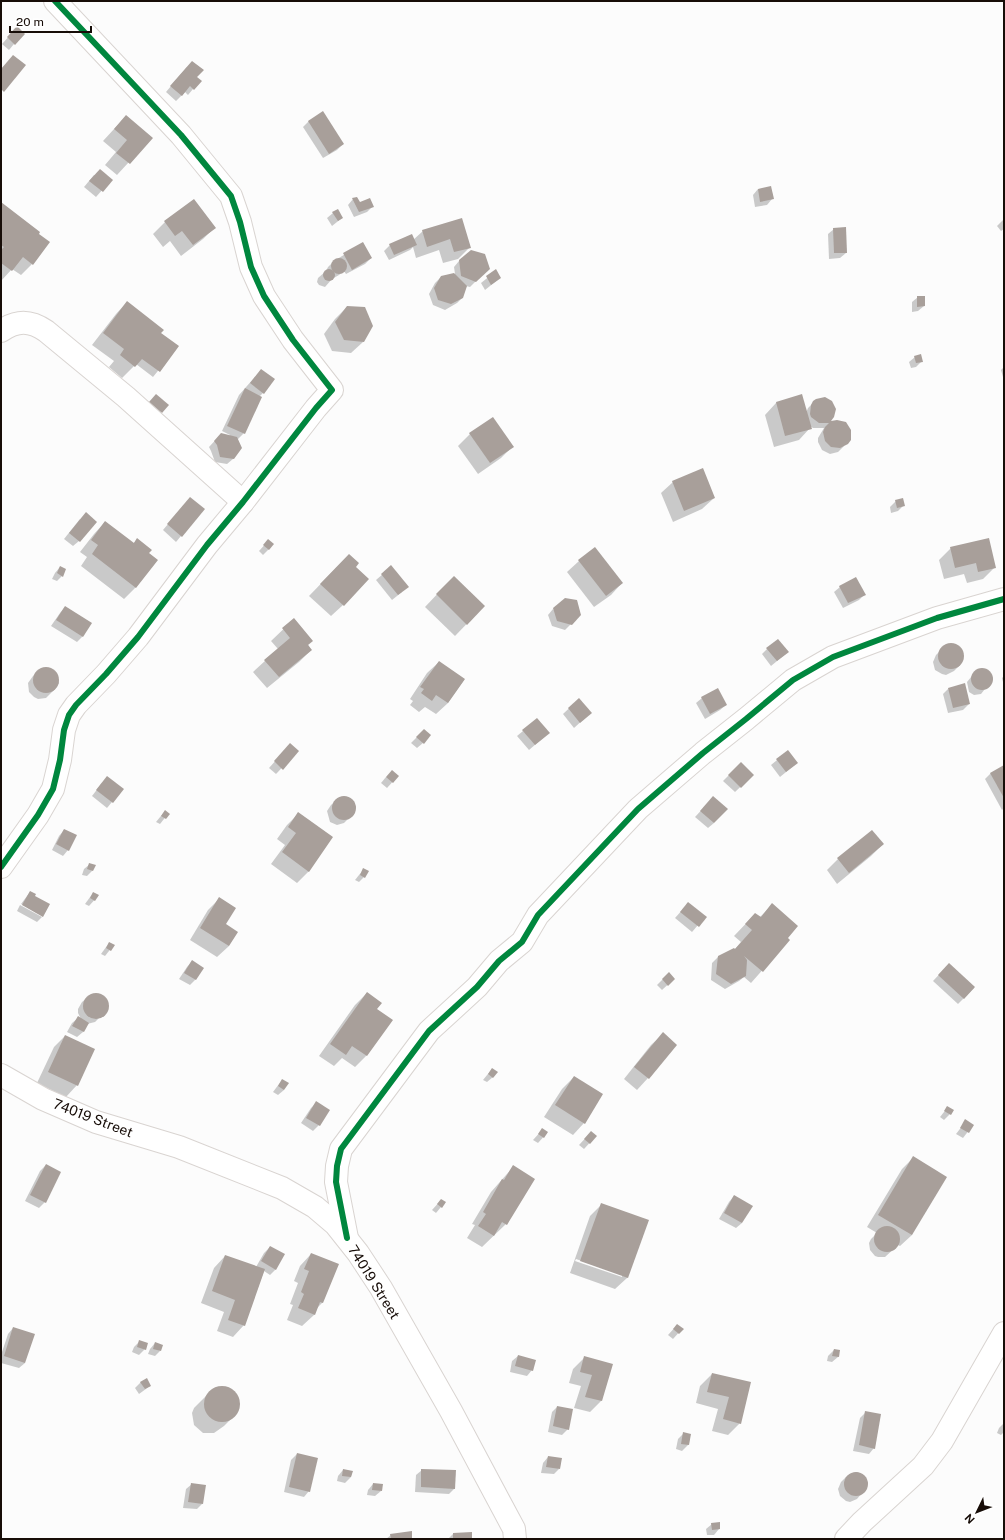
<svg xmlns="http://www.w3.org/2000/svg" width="1005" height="1540" font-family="'Public Sans',sans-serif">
<rect width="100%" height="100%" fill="#fcfcfc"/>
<g fill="#0003" fill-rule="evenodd">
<polygon points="12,33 14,44 9,50 2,44"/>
<polygon points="187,67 196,77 193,89 188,95 185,92 176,101 166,92"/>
<polygon points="126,116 151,138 117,175 105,165 116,152 103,141"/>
<polygon points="309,121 343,144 337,150 323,158 303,127"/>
<polygon points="94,175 111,180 96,197 84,187"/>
<polygon points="758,189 772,199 767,205 755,207 753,195"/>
<polygon points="353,199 359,203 372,207 367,212 354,217 348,205"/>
<polygon points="1,204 32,264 21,275 12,269 1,281"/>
<polygon points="333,213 342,218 332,226 327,218"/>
<polygon points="461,219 470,247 458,259 443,263 439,250 416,258 413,247 410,250 389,260 384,251 390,245 413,240 423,231"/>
<polygon points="1003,220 1004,220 1004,229 1001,231 997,226"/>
<polygon points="165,222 214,228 203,239 181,256 170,241 163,247 153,234"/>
<polygon points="834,229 846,253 840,258 829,259 828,234"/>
<polygon points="363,243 371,258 365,264 346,274 344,271 339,275 332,279 325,287 319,285 317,282 318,278 326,271 328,267 334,261"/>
<polygon points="459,261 489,268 470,287 466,286 462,298 457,303 445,310 433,305 429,294 435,283 441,277 455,274 454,267"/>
<polygon points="496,271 500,278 485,290 481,283"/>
<polygon points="918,297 924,306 918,311 912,312 912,302"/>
<polygon points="127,302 160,333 178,346 153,377 136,364 122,378 109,367 114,361 92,345 116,314"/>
<polygon points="347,307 363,342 351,353 332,351 324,334 335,319"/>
<polygon points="915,357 922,361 916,367 911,368 909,362"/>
<polygon points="1004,367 1004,376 1003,377 1001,370"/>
<polygon points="261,370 263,393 259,397 261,397 244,433 237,440 233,459 227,464 215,462 211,451 209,447 221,434 230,436 230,435 222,431 239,395"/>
<polygon points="801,396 806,413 808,408 814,402 829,423 844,446 838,452 830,454 822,450 818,442 818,438 824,428 813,428 810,426 810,428 799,440 774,447 765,415 776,403"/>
<polygon points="151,401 161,412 156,417 144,408"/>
<polygon points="493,418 512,447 501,458 478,474 458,446 470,434"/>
<polygon points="673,482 714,498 702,509 673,522 661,493"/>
<polygon points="896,501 904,505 898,511 891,513 890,507"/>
<polygon points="185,504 181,536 176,542 163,530"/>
<polygon points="80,519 79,541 73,546 64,539"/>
<polygon points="105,522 133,544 137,539 148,553 156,560 135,588 124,599 81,566 87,557 80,552 94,534"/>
<polygon points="268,541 269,549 263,555 259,551"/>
<polygon points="595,548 622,583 611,595 594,607 567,572 579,561"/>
<polygon points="951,548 995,567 983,579 967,583 964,574 944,579 939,560"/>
<polygon points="60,567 62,576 57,581 52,579 55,573"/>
<polygon points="337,567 355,567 343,605 331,616 309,596"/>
<polygon points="391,567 402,592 392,600 376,580"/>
<polygon points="840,587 865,594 859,600 843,608 834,592"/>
<polygon points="442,589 484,606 455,636 425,607"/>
<polygon points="65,607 91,623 82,637 77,642 51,626 60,613"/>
<polygon points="553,609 571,624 565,630 552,626 548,615"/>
<polygon points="294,619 311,650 299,662 267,688 253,672 278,649 271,641"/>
<polygon points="952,644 956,645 962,650 963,658 960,665 954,671 946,675 942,674 935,670 933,662 936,655 945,646"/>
<polygon points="767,649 788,652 771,666 762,654"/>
<polygon points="439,662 464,680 448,703 436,714 425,707 419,712 410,705 413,701 410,699 427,673"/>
<polygon points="43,668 51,669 57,675 59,683 57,687 46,698 38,699 34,697 29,692 28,683 33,676"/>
<polygon points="983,669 991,674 992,680 981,694 974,695 969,692 967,682 976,671"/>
<polygon points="1004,676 1004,686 1002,678"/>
<polygon points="948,689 969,704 963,710 948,713 943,694"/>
<polygon points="702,698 726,705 720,710 705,719 696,703"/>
<polygon points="579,699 585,718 574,728 563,714"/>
<polygon points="424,730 423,743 417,748 411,743"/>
<polygon points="523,731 543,738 529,750 517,736"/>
<polygon points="285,750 298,751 276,774 269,768"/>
<polygon points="788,751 797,763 780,777 771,765"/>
<polygon points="741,763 753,775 735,792 723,781"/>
<polygon points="1004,766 1004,808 1002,810 985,779 990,774"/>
<polygon points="398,776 387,788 381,783 386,777"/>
<polygon points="102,783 112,802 107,808 92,796"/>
<polygon points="340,797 347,797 353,801 355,807 353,814 344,823 337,825 330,822 327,811 331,805"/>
<polygon points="708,803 714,823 708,828 695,817"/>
<polygon points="165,811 168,814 160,824 156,822"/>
<polygon points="298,814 309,871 297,883 271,864 285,845 277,839 287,825"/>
<polygon points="64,830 68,850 63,856 52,850 59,836"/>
<polygon points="883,844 871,856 837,884 827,870 838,859"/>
<polygon points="90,864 92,871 87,876 82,875 84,869"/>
<polygon points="363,870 364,877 359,882 355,880"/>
<polygon points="30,892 34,896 49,905 42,917 42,915 21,904"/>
<polygon points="93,893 98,896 89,906 85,904"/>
<polygon points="219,899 229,946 217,957 190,940 208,910"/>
<polygon points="20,905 42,917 37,922 17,911"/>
<polygon points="772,905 786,938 789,940 751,983 744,977 739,981 725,989 711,980 712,963 718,957 735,949 741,942 734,936 755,914 759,918"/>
<polygon points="683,909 705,917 692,932 675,918"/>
<polygon points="109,943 113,946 105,956 101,954"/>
<polygon points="192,961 202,968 195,980 190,985 179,979 187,967"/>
<polygon points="949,964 974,988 958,1004 933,981"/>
<polygon points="669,973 674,979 662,990 657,985"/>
<polygon points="367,993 376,1010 391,1020 366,1056 355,1067 342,1058 334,1066 319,1056 355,1005"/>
<polygon points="96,994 103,997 106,1000 107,1003 106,1011 95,1022 87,1024 83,1032 77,1037 67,1032 72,1023 78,1018 81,1019 78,1013 78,1009 82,1002 88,997"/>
<polygon points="663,1034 648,1078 637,1090 624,1079 651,1045"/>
<polygon points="65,1036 77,1085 66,1097 37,1083 54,1047"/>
<polygon points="492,1069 493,1077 487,1082 483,1080"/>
<polygon points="574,1077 584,1123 573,1135 544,1117 562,1089"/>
<polygon points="282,1080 284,1090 278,1095 273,1092"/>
<polygon points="316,1103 328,1110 319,1125 313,1131 301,1123 311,1108"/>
<polygon points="948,1107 950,1114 944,1120 940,1117"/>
<polygon points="966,1121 973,1125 963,1138 956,1134"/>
<polygon points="542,1130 547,1133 538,1143 533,1140"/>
<polygon points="591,1132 596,1136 584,1149 579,1145"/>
<polygon points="913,1158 912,1235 900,1246 898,1245 885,1257 878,1257 875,1256 870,1250 869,1243 871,1239 877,1233 867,1227 902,1169"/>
<polygon points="46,1165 45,1202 39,1208 25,1201 40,1171"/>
<polygon points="513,1167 506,1224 482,1247 467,1238 475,1225 472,1224 491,1192"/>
<polygon points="734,1196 742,1223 736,1228 719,1219 729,1202"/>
<polygon points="441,1200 441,1207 436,1213 432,1210"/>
<path d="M 602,1204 L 647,1221 L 627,1278 L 615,1289 L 570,1273 L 590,1216 ZM 576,1259 L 622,1275 L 622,1277 L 575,1261 Z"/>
<polygon points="270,1247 276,1269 270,1275 264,1271 244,1325 233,1337 217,1331 224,1312 201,1303 214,1268 225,1256 256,1267 264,1253"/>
<polygon points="311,1254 323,1302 316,1309 314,1315 302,1326 287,1320 293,1305 290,1304 298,1283 294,1281 300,1266"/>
<polygon points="677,1325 682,1329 673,1339 668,1335"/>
<polygon points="13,1328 25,1363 19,1368 1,1363 1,1355 8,1334"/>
<polygon points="140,1341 145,1349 139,1355 132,1352 134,1347"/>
<polygon points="155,1343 160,1351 155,1356 148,1354 150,1349"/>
<polygon points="834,1350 839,1351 838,1357 832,1362 827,1361 828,1356"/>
<polygon points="518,1356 532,1370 527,1376 510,1372 512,1361"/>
<polygon points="585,1357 612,1365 601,1401 590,1412 574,1408 581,1386 569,1383 573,1369"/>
<polygon points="712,1374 749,1383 740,1423 728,1435 712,1431 718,1409 696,1403 700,1386"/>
<polygon points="141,1382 150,1386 139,1394 135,1388"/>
<polygon points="220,1387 231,1390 235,1393 238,1398 238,1409 236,1414 224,1426 214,1433 203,1433 194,1425 192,1413 194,1408 210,1392"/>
<polygon points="557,1407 568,1429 562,1435 548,1432 552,1412"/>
<polygon points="865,1413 874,1448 869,1454 853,1451 860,1418"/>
<polygon points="1004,1423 1004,1432 1001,1435 997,1433 999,1428"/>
<polygon points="684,1433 690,1435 688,1445 682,1451 676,1449 678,1439"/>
<polygon points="297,1454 309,1491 304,1497 284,1492 291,1460"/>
<polygon points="548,1457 559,1469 554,1474 541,1473 543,1463"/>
<polygon points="343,1470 352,1472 351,1477 345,1483 337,1481 338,1476"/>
<polygon points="422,1470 455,1488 449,1494 415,1492 416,1475"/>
<polygon points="857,1472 864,1476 867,1483 867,1487 857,1499 850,1502 846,1501 840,1496 838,1489 841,1482 847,1476 850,1474"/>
<polygon points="192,1484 202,1504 197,1509 183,1508 186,1489"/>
<polygon points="373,1484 381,1491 375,1496 367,1495 368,1490"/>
<polygon points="712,1524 719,1529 714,1535 707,1535 706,1529"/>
<polygon points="453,1534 471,1539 448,1539"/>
<polygon points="391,1535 411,1539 386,1539"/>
</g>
<g fill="#a89f9a">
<polygon points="17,26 25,34 15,45 7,37"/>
<polygon points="13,55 26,65 4,92 1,89 1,69"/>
<polygon points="192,61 204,70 197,77 202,81 194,90 190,86 182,96 170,86"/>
<polygon points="323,111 344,144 329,154 308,121"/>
<polygon points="126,115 153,138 130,164 116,153 127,140 114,129"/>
<polygon points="100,169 113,180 103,192 89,181"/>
<polygon points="771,186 774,199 760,202 758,189"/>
<polygon points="357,197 360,202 370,198 374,207 359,212 352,198"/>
<polygon points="194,199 216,228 193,245 182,231 175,236 164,221"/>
<polygon points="1,202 40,232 39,234 50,242 33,265 23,257 12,271 1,263 1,250 4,247 1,245"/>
<polygon points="338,209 343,218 338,221 332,212"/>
<polygon points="462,218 471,248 454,252 450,239 427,247 422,230"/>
<polygon points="846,227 847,253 834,253 833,228"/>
<polygon points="412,234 417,245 394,255 389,244"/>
<polygon points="363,242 372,258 352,270 343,253"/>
<polygon points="471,250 485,254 490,269 476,282 461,276 459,260"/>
<circle cx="339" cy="266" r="8"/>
<circle cx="329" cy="275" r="6"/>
<polygon points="496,269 501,278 491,285 486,276"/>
<polygon points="454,273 467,286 463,298 451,304 438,300 434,288 441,276"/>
<polygon points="917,296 925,296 925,306 917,307"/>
<polygon points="127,301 164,330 161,333 179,346 160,372 142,359 135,367 120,355 124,349 103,333"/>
<polygon points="347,306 365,307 373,326 364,342 344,340 335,322"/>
<polygon points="921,354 923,362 916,363 914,356"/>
<polygon points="261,369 275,379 264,394 250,383"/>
<polygon points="245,388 262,397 245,434 227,426"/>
<polygon points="156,394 169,405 162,413 149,402"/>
<polygon points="802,394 812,429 785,436 776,402"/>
<polygon points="825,397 832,401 836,409 834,417 831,421 837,420 846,422 851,430 851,440 848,444 840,448 831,447 825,441 823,432 825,427 829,423 819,423 811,417 810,414 811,405 813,401 816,399"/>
<polygon points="493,417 514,447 490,463 469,433"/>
<polygon points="221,433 237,437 242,448 234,459 220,457 217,445 214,441"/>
<polygon points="703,468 715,498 684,511 672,481"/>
<polygon points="190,497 205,509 182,537 167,524"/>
<polygon points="903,498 905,506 897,508 895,500"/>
<polygon points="86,512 97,522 80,542 69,533"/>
<polygon points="105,521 134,543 137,538 152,550 149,553 158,560 136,588 92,554 98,545 91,540"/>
<polygon points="989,538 996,568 978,572 976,563 955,568 950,547"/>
<polygon points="268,539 274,544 269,550 263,545"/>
<polygon points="595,547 623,583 606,596 578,560"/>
<polygon points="349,554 359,563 356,567 369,579 344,606 320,584"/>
<polygon points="391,565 409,587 398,595 381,574"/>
<polygon points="60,566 66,569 63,577 57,573"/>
<polygon points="454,576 485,606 467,625 436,594"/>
<polygon points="856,577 866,595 848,603 839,586"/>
<polygon points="565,598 577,600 581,615 572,625 557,621 553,608"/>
<polygon points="65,606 92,623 83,637 56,620"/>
<polygon points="294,618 313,641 308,645 312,650 279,677 264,660 290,638 282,628"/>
<polygon points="778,639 789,652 777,661 766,648"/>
<circle cx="951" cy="656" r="13"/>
<polygon points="439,661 465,679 448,703 436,695 432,701 421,693 424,689 420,687"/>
<circle cx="46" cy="680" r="13"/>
<circle cx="982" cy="679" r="11"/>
<polygon points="965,683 970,704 953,708 948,688"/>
<polygon points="718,688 727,705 710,714 701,697"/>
<polygon points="579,698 592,713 580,723 568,708"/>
<polygon points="537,718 550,733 535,745 522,730"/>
<polygon points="424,729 431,735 424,744 416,737"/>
<polygon points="290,743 299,751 283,770 274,761"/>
<polygon points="788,750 798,763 786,772 776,759"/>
<polygon points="741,762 754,775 741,788 728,775"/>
<polygon points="1004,765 1004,798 990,773"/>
<polygon points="392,770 399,776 393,783 386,777"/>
<polygon points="107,776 124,789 113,803 96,790"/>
<polygon points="713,796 728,809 714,823 700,811"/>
<circle cx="344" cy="808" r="12"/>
<polygon points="165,810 170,814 166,819 161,816"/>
<polygon points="298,812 333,837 309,872 282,852 296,833 288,827"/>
<polygon points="64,829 77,835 69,851 56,844"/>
<polygon points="872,830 884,844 849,873 837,858"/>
<polygon points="89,863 96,865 93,871 87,869"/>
<polygon points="363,868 369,871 365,878 360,875"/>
<polygon points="30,891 36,894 35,896 50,904 43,917 22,905"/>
<polygon points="93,892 99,895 95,901 90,898"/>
<polygon points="219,897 236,908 226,924 238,932 229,946 200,928"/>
<polygon points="688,902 707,917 699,927 680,912"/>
<polygon points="772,903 798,926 788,938 790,940 763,972 744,956 747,960 746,976 731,984 716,974 718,956 734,948 735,949 752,930 745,924 755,913 761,917"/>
<polygon points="109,942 115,945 111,951 106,948"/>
<polygon points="192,960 204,968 196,980 184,973"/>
<polygon points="949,963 975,987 964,999 938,975"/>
<polygon points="669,972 675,979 668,986 662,979"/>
<polygon points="367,992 382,1003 377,1009 393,1020 367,1056 352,1046 346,1055 330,1044"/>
<circle cx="96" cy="1006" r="13"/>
<polygon points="78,1016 89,1023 84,1032 72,1026"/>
<polygon points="663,1032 677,1045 649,1079 634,1067"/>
<polygon points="65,1035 95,1049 78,1086 48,1072"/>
<polygon points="492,1068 498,1072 493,1078 488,1074"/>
<polygon points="574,1076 603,1094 585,1124 555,1105"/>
<polygon points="282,1079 289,1083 284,1090 278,1086"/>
<polygon points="316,1101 330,1110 320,1126 306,1118"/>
<polygon points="947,1106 954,1110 951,1115 944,1111"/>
<polygon points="965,1119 974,1125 969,1133 960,1128"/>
<polygon points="542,1128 548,1132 544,1138 538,1134"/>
<polygon points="591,1131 597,1136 590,1144 584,1139"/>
<polygon points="913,1156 947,1177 912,1235 878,1215"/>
<polygon points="46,1164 61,1172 46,1203 30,1195"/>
<polygon points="513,1165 535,1179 507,1225 502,1222 494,1236 478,1226 486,1214 483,1212 502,1179 504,1180"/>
<polygon points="734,1195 753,1206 742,1223 724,1213"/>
<polygon points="441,1199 446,1202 442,1208 437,1204"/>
<polygon points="601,1203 649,1220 628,1278 580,1261"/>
<circle cx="887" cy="1239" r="13"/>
<polygon points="270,1246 285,1254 276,1270 261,1261"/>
<polygon points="311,1253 339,1264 323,1303 320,1302 315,1315 298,1308 304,1294 301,1292 309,1271 304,1269"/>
<polygon points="225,1255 265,1269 245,1326 228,1320 235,1300 212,1291"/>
<polygon points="677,1324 684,1329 679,1334 673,1329"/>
<polygon points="13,1327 35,1334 25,1363 4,1356"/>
<polygon points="139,1340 148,1343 146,1350 137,1347"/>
<polygon points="155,1342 163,1345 161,1351 153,1349"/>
<polygon points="834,1349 840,1350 839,1357 832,1356"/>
<polygon points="518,1355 536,1360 533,1371 515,1366"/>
<polygon points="584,1356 613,1364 602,1401 585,1397 592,1375 580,1372"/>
<polygon points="712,1373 751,1382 741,1424 723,1419 729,1397 707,1392"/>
<polygon points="147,1378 151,1386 145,1389 140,1382"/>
<circle cx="222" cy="1404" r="18"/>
<polygon points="557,1406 573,1409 569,1430 553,1426"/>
<polygon points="865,1411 881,1414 875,1449 859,1445"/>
<polygon points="683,1432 691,1434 689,1445 681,1444"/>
<polygon points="297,1453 318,1458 310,1492 289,1487"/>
<polygon points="548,1456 562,1458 560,1469 546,1467"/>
<polygon points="343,1469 353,1471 351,1477 342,1476"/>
<polygon points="421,1469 456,1470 455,1489 421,1487"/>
<circle cx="856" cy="1484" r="12"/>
<polygon points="191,1483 206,1485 203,1504 188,1502"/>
<polygon points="373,1483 383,1484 382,1491 372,1490"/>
<polygon points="720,1522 720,1529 712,1530 711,1523"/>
<polygon points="412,1531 412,1539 391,1539 390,1534"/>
<polygon points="472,1532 472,1539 453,1539 453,1533"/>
</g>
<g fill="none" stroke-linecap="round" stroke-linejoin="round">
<defs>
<g id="minor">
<path d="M 1,331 C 17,320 30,320 46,331 L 126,397 L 243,502"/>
<polyline points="1,867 38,815 53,789 60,760 64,730 69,715 76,705 106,674 138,637 207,545 243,502 316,408 332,390 293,340 264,296 251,267 240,222 231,196 181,135 55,1"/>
<polyline points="1,1075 43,1099 96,1122 179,1147 282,1188 315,1207 335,1224 358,1253 381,1288 451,1411 514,1529 515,1539"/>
<polyline points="347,1238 336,1182 337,1166 341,1149 429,1031 477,987 499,961 522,942 538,915 638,809 703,753 746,719 793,680 833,657 937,618 1004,599"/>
<polyline points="846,1539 862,1522 923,1466 942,1441 1004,1333"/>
</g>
</defs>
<use href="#minor" stroke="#d9d4d1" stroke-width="24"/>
<use href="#minor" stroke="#fff" stroke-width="22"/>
<defs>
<g id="cycleway">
<polyline points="1,867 38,815 53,789 60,760 64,730 69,715 76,705 106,674 138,637 207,545 243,502 316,408 332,390 293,340 264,296 251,267 240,222 231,196 181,135 55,1"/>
<polyline points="347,1238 336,1182 337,1166 341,1149 429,1031 477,987 499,961 522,942 538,915 638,809 703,753 746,719 793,680 833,657 937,618 1004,599"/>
</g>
</defs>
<use href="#cycleway" stroke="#fff" stroke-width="8"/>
<use href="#cycleway" stroke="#00873e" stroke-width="6"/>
</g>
<g text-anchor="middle" stroke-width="4" stroke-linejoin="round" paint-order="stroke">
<g font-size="14" fill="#170d08" stroke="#fff">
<text transform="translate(93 1118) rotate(21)" y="5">74019 Street</text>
<text transform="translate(374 1282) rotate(58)" y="5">74019 Street</text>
</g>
</g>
<rect width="1005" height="1540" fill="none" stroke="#170d08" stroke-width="4"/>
<g transform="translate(977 1512) rotate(227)" stroke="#ffffff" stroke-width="3" paint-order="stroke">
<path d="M0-3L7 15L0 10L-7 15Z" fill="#170d08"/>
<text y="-6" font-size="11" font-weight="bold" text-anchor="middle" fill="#170d08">N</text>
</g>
<path d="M10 26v6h81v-6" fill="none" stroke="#170d08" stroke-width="2"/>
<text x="16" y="26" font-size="12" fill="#170d08" stroke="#ffffff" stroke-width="3" paint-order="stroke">20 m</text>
</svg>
